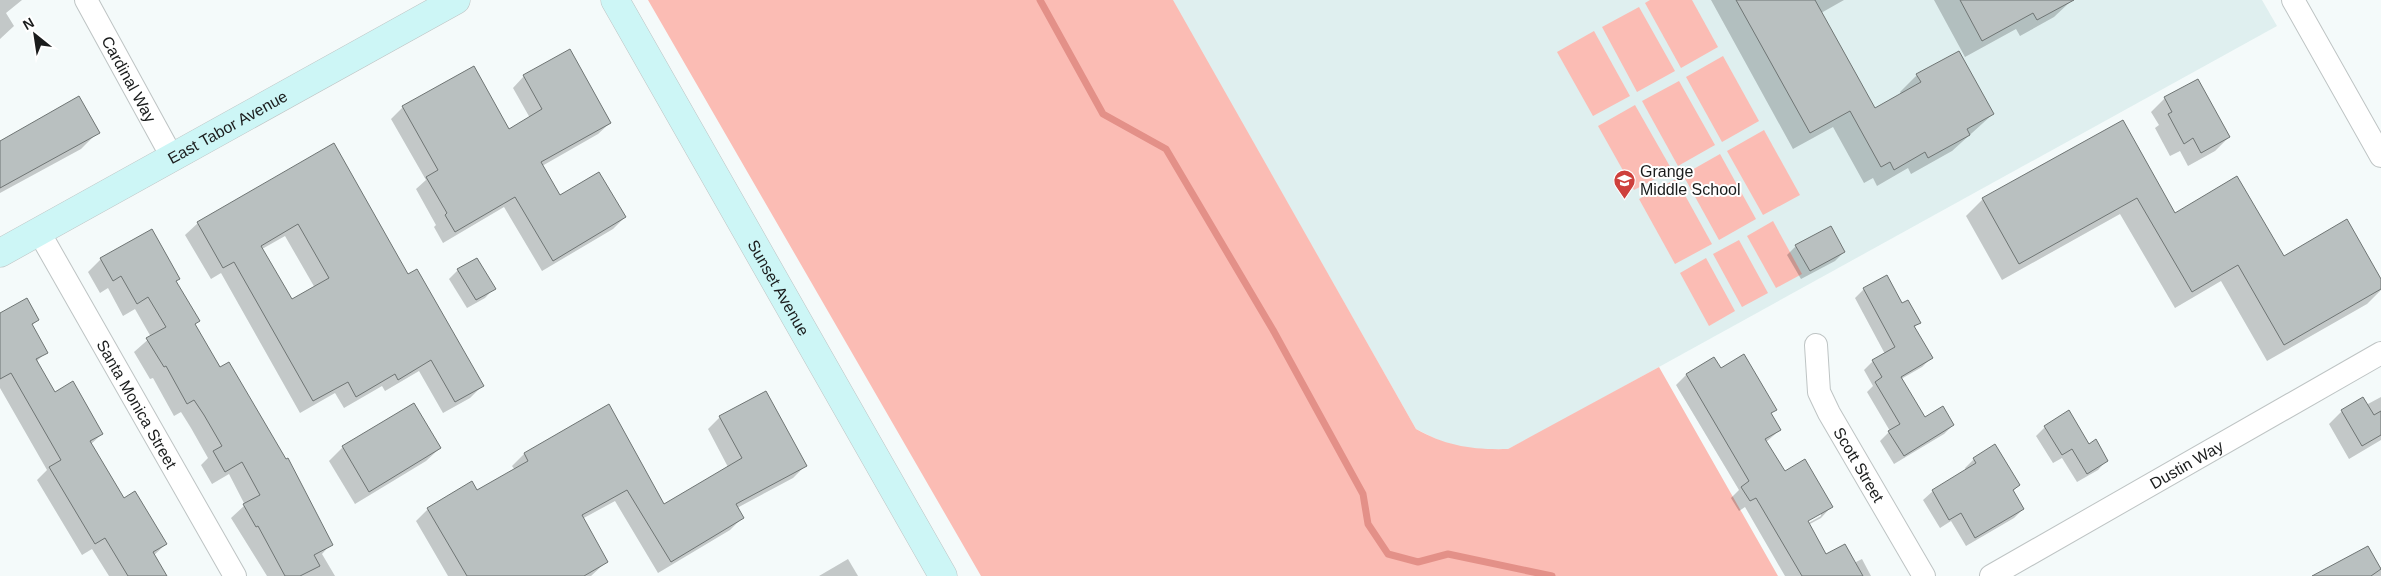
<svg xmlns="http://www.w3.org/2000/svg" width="2381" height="576" font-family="Helvetica,sans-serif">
<rect width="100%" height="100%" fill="#f4fafa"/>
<polygon fill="#dfefef" points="1172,0 2262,0 2277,26 1541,432 1508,449 1482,450 1446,444 1416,429"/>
<g fill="#fbbcb4">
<path d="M 648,0 L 1173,0 L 1416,429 C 1446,446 1473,450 1508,449 L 1659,367 L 1778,576 L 981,576 Z"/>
<polygon points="1650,0 1692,0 1718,47 1681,68 1645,3"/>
<polygon points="1639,7 1675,71 1637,92 1602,27"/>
<polygon points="1594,31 1630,96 1593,116 1557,52"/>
<polygon points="1723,56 1759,121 1722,142 1686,77"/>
<polygon points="1679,81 1715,145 1678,166 1642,101"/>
<polygon points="1635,105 1672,170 1634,190 1598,126"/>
<polygon points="1764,130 1800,195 1763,215 1727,151"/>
<polygon points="1720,154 1756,219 1719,240 1683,175"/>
<polygon points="1676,179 1712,244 1675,264 1639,199"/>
<polygon points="1773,221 1802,274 1776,288 1747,236"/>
<polygon points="1739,240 1768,293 1742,307 1713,254"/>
<polygon points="1706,258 1735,311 1709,326 1680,273"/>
</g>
<g fill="#0003" fill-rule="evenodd">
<polygon points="0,0 22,0 6,13 14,26 0,39"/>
<polygon points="1711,0 1844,0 1821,13 1874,110 1902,95 1900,92 1917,75 1993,114 1952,151 1911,174 1908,168 1877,186 1873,178 1864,183 1833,127 1793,149"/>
<polygon points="1934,0 2070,0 2071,1 2054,17 2020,36 2016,29 1965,57"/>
<polygon points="524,76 610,123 598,134 542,166 559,197 625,217 613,229 542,271 504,207 443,243 434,227 436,225 416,189 426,180 391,119 403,107 509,130 530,118 513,88"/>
<polygon points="2165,98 2229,137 2215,151 2188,166 2180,151 2170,156 2155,128 2159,125 2151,112"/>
<polygon points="2123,122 2174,215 2283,257 2381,282 2381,290 2367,304 2267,361 2221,281 2175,308 2120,214 2002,280 1966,216 1983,199"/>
<polygon points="98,132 81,149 0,193 0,142"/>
<path d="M 333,145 L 408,275 L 483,385 L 470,398 L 443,413 L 419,371 L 385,391 L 382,386 L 344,408 L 335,393 L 300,413 L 221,273 L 211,279 L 185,235 L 198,223 ZM 285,236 L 315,288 L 291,301 L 262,249 Z"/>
<polygon points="1796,246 1844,252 1835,261 1801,279 1787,255"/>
<polygon points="101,259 179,279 175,282 198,321 194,325 331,544 322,554 335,576 267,576 231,518 245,505 229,474 212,484 201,465 208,458 191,428 181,412 174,416 153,378 150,379 134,352 151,337 135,309 123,316 108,288 100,293 88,272"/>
<polygon points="458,270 494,288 485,298 467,308 449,279"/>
<polygon points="1864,289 1902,305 1919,322 1914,328 1931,358 1922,367 1901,379 1924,419 1953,425 1944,434 1894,464 1880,441 1890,431 1867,392 1873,386 1864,370 1873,361 1885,354 1855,298"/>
<polygon points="0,314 38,320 31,326 46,352 36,362 54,394 102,434 91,444 124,500 166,544 153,556 165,576 109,576 92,549 82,555 37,480 47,470 0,388"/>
<path d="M 1714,359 L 1720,370 L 1775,409 L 1770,414 L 1780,430 L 1766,442 L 1784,473 L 1831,507 L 1821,518 L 1808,525 L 1825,556 L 1854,563 L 1862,559 L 1871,576 L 1785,576 L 1745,507 L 1739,511 L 1731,498 L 1739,490 L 1676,385 L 1686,375 ZM 1821,513 L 1821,516 L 1803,526 L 1802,523 Z"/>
<polygon points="2381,397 2381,440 2349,459 2329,424 2342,411 2366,405"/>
<polygon points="608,406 663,506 728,467 708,429 720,417 805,466 793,478 737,508 742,518 730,530 658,573 615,501 582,519 606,562 591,576 448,576 416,521 428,509 477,491 515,470 512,466 524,454"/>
<polygon points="2045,427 2089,445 2107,460 2098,470 2077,482 2062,458 2053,463 2036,436"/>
<polygon points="343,447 440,448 426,461 355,504 329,461"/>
<polygon points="1974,459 2019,485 2012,492 2023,509 2014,518 1966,546 1951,521 1940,528 1923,500 1933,491 1966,471 1965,468"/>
<polygon points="848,559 858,576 819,576"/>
<polygon points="2381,567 2381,576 2322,576 2379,568"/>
</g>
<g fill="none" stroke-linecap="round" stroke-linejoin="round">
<polyline stroke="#e39088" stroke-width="7" points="1040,0 1103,114 1166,149 1273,330 1363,494 1368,524 1388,554 1418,562 1448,554 1552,576"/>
</g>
<g fill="#b9c0c0" stroke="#6f7574" fill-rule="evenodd">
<polygon points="1736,0 1815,0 1875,108 1921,82 1916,74 1959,51 1994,114 1967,129 1970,135 1928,158 1925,152 1894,170 1890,162 1881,167 1850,111 1810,133"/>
<polygon points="1960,0 2074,0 2037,20 2033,13 1982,41"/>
<polygon points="570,49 611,123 541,162 560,195 599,172 626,217 553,261 515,197 455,232 445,215 447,213 426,177 438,170 402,106 474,66 509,129 542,109 523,75"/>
<polygon points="2198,79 2230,137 2201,153 2193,138 2184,144 2168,114 2172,112 2164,97"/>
<polygon points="79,96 100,133 0,188 0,141"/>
<polygon points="2123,120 2175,213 2237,176 2284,256 2347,219 2381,279 2381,289 2284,345 2238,265 2192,292 2137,198 2019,264 1982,198"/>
<path d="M 334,143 L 408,274 L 417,269 L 484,386 L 455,402 L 431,360 L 398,380 L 395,374 L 356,397 L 348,382 L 313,401 L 234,262 L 223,268 L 197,222 ZM 298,224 L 329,278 L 292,299 L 261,246 Z"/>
<polygon points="1831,226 1845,252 1810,271 1795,245"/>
<polygon points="152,229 180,279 176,281 200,321 195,324 220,367 229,362 286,459 288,458 333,545 314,555 320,566 300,576 285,576 258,526 256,527 243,504 260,495 242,462 225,472 213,451 222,446 204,415 194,400 187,404 166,366 164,367 146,338 166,327 148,297 137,304 121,276 113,281 100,258"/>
<polygon points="477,258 496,289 476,300 457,269"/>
<polygon points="1887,275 1902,303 1908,300 1921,323 1914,326 1933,358 1901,377 1925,417 1943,406 1954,425 1904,456 1888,431 1900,424 1875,382 1882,377 1872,360 1895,347 1863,288"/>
<polygon points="27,298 39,320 32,324 48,353 36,359 55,392 73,381 103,434 90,441 124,498 135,491 167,544 153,552 167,576 128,576 105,538 95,544 49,467 61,460 11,373 0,379 0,313"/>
<polygon points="1744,354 1777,410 1771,413 1781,430 1765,439 1785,471 1805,459 1833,507 1808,521 1826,554 1845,544 1863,576 1802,576 1756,498 1750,501 1741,487 1749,481 1686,374 1714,357 1721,368"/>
<polygon points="766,391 807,466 736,504 744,518 671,562 627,490 582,515 608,562 584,576 467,576 427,508 472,481 477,490 528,461 524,453 609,404 664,504 742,458 719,416"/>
<polygon points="2363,397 2374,415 2381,411 2381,435 2362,446 2341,410"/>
<polygon points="414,403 441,448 369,492 342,446"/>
<polygon points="2069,410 2089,444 2096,439 2108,461 2087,474 2072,449 2062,455 2044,426"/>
<polygon points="1995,444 2020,485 2013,490 2024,509 1975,538 1961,513 1949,520 1932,490 1976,463 1973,458"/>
<polygon points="2368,546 2381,569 2371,576 2312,576"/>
</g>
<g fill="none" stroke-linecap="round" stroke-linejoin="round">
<defs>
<g id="minor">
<path id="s1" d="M 86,0 L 172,157"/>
<polyline points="2293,0 2381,156"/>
<path id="s2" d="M 39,232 L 235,576"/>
<path id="s3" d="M 1816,345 L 1819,392 L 1829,413 L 1924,576"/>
<path id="s4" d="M 1991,576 L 2381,353"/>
</g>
<g id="secondary">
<path id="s5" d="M 615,0 L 943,576"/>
<path id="s6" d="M 0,253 L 456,0"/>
</g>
</defs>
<use href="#minor" stroke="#bec4c4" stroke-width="24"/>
<use href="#secondary" stroke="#bec4c4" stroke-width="29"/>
<use href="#minor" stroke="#fff" stroke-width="22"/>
<use href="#secondary" stroke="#cdf6f6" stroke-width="28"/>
</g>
<defs>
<symbol id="school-pin" viewBox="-11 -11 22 30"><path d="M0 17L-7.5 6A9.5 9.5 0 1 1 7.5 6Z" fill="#ce403c" stroke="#fff"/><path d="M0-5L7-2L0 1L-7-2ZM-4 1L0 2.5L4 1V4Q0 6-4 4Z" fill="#fff"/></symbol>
</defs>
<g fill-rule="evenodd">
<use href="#school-pin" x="1612" y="168" width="25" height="34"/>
</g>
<g text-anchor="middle" stroke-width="4" stroke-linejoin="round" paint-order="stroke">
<g font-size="16" fill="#1a1c1c" stroke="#fff">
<text dy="6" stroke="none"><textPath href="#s1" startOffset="90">Cardinal Way</textPath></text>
<text dy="6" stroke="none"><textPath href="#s6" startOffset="260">East Tabor Avenue</textPath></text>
<text dy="6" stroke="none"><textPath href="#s5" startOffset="331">Sunset Avenue</textPath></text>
<text dy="6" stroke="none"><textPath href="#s2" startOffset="198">Santa Monica Street</textPath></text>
<text dy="6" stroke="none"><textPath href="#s3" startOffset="130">Scott Street</textPath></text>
<text dy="6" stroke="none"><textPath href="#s4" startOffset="225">Dustin Way</textPath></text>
</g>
<g font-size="16" fill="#1a1c1c" stroke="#fff" text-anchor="start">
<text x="1640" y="177">Grange<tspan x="1640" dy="18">Middle School</tspan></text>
</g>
</g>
<g transform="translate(35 35) rotate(330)" stroke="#ffffff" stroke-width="4" paint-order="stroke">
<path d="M0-4L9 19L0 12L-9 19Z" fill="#1a1c1c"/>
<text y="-8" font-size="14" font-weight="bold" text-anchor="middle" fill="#1a1c1c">N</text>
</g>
</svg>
